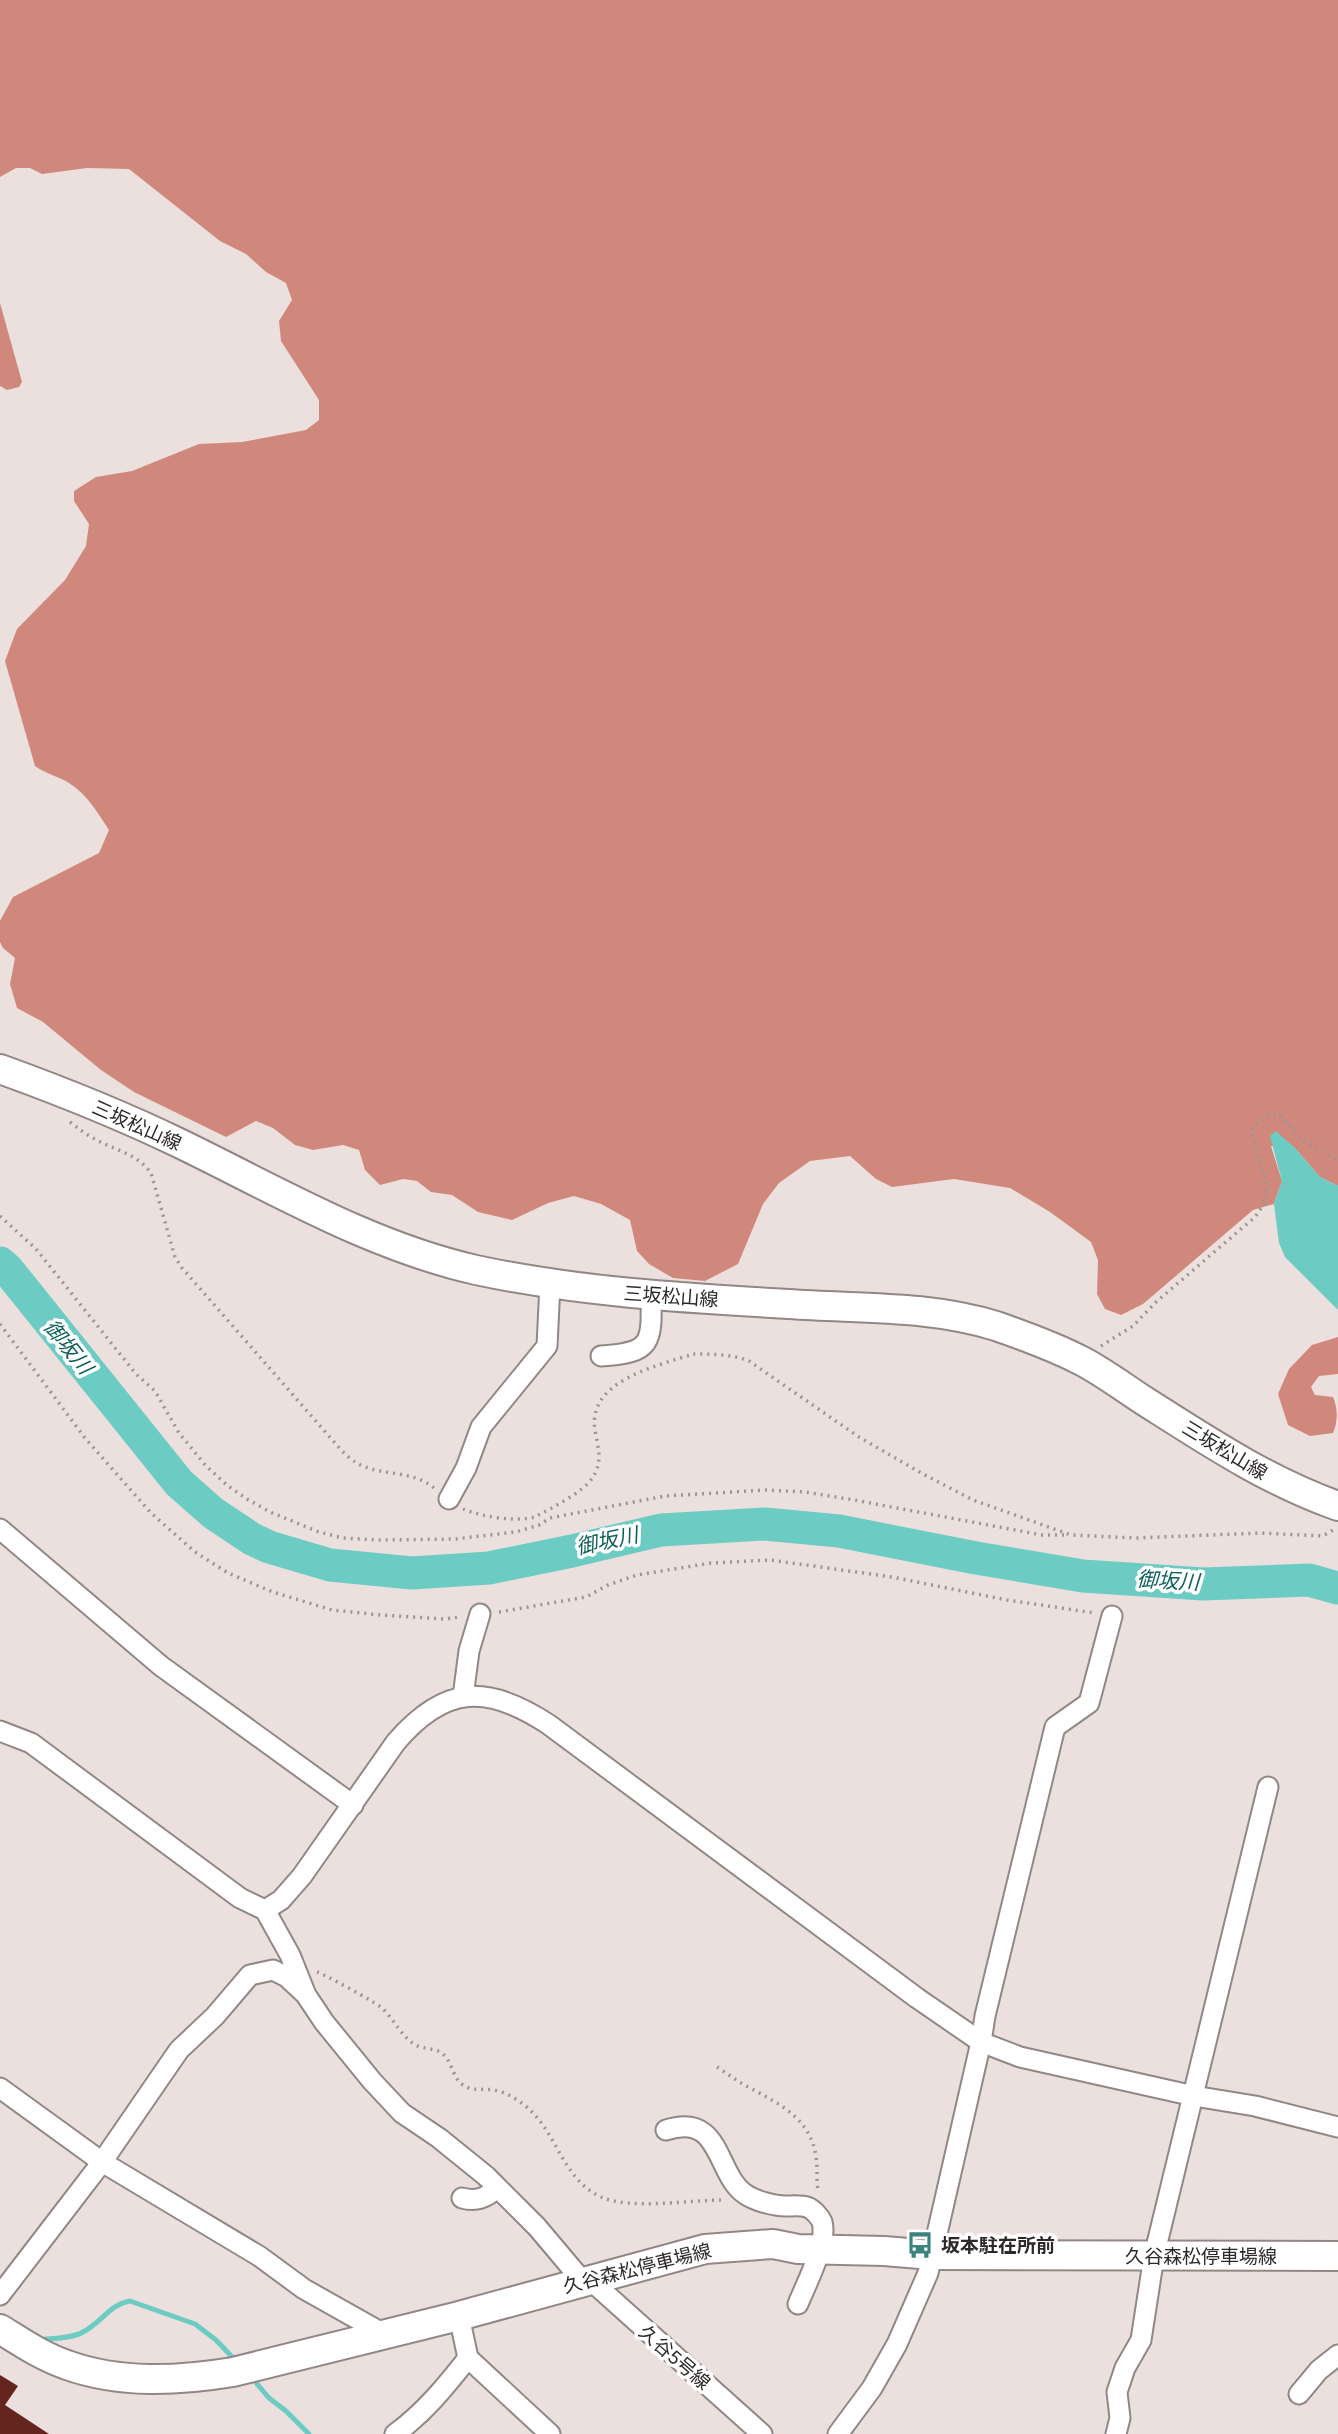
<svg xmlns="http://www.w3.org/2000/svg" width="1338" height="2434" font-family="Figtree,'Noto Sans JP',sans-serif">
<rect width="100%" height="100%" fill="#ebe0de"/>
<g fill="#d1887c">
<path d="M 0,0 L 1338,0 L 1338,1186 L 1320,1177 L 1293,1146 L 1271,1146 L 1282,1181 L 1274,1204 L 1253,1210 L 1143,1304 L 1121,1315 L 1105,1309 L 1097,1294 L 1098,1260 L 1091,1242 L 1050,1212 L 1010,1188 L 954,1179 L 892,1187 L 876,1179 L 850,1156 L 810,1161 L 779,1183 L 763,1204 L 738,1264 L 705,1281 L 673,1278 L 649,1264 L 637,1251 L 630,1220 L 601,1204 L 574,1196 L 548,1203 L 512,1220 L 478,1212 L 452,1195 L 431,1192 L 417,1181 L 403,1179 L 380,1185 L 365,1170 L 359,1150 L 343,1145 L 313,1150 L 295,1145 L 273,1128 L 256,1121 L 226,1137 L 134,1092 L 101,1070 L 43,1022 L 17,1008 L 10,984 L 15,958 L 3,948 L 0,942 L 0,921 L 13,897 L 99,853 L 109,830 C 97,812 88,795 69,783 C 58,776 46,774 35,766 L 5,661 L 17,629 L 65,580 L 86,546 L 89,524 L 74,501 L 74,491 L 96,477 L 132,471 L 199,444 L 242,442 L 306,430 L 319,420 L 319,400 L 281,341 L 279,321 L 292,300 L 286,283 L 266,272 L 246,254 L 220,241 L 129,169 L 87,168 L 42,174 L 30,168 L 16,168 L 0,177 Z"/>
<polygon points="0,303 22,382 19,387 7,390 0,386"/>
<path d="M 1338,1337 L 1338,1374 L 1319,1376 L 1311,1387 L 1315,1395 L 1333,1397 C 1338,1409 1338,1421 1333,1433 L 1310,1436 L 1288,1425 L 1278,1394 L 1289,1369 L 1312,1345 Z"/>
</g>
<polygon fill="#6cccc3" points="1276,1131 1293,1146 1320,1177 1338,1186 1338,1310 1285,1257 1279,1243 1274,1204 1282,1181 1270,1136"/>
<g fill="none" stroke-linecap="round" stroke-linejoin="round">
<g stroke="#6cccc3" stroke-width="5">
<path d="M 37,2340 C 51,2338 71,2339 83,2332 C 101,2323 110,2304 130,2301 L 195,2324 L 216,2340 L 236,2361"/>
<polyline points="252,2378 269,2398 286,2411 309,2434"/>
</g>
<polyline stroke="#6cccc3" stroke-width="33" points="0,1263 8,1270 179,1483 213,1513 252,1539 269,1547 330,1565 412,1573 489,1568 572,1551 661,1530 765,1524 839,1531 976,1558 1083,1576 1203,1584 1309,1580 1338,1588"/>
</g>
<polygon fill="#63251d" points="0,2375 18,2386 5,2405 49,2434 0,2434"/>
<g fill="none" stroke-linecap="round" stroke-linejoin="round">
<defs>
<g id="minor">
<path d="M 601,1356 C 652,1353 652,1343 651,1296"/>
<polyline points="449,1499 466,1468 481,1427 547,1346 550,1284"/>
<polyline points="0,1529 161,1666 353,1805"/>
<polyline points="463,1697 469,1651 480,1614"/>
<polyline points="0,1731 31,1743 240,1898 265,1910 290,1955 306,1995 324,2022 372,2081 402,2113 439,2138 486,2176 537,2227 580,2278 589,2279 762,2434"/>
<path d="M 265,1910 L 281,1900 L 302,1876 L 396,1742 C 445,1685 487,1684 548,1724 L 917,1998 L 981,2042 L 1020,2057 L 1194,2096 L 1255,2106 L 1338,2127"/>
<polyline points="0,2088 102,2162 259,2256 304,2289 384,2334"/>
<path d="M 666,2130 C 722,2112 715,2173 745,2194 C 755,2201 774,2206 786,2206 C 792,2206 801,2205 807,2207 C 813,2209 820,2217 822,2222 C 828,2243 806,2284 798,2304"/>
<path d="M 462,2198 C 476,2202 486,2198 497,2188"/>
<polyline points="0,2295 102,2162 179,2050 215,2016 250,1975 273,1970 287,1977 303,1992"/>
<polyline points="468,2358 550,2434"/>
<polyline points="1299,2394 1319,2370 1338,2355"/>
<path d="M 395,2434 C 424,2413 446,2386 468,2358 L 459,2316"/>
<polyline points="838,2434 872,2388 897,2344 928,2273 981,2042 985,2016 1055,1727 1089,1703 1112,1616"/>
<polyline points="1116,2434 1120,2418 1117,2392 1125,2368 1141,2340 1154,2256 1268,1787"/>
</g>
<g id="secondary">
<path d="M 0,1069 C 61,1091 121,1115 179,1143 C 276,1190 370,1246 476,1270 C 579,1292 684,1298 789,1304 C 859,1309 928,1305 996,1326 C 1025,1336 1055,1347 1082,1361 C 1103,1372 1123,1387 1143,1400 C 1206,1440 1267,1481 1338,1506"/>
<path d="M 0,2329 C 21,2342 43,2357 67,2365 C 120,2384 178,2381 233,2372 L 459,2316 L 705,2249 L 773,2244 L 798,2249 L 884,2251 L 932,2255 L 1338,2256"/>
</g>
</defs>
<use href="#minor" stroke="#918785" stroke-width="23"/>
<use href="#secondary" stroke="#918785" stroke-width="32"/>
<g stroke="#9c9492" stroke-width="3.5" stroke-dasharray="2 5" stroke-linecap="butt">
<path d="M 70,1122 C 78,1128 85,1134 93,1138 C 113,1150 137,1153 151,1173 L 175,1257 L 182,1268 L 342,1451 C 346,1455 351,1459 355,1462 C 379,1477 412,1469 434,1488"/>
<polyline points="0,1216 36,1249 136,1374 155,1391 179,1433 206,1466 228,1486 247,1499 270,1512 319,1532 343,1538 378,1540 455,1539 516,1532 539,1525 550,1518 665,1496 766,1490 805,1492 854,1500 1042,1535 1069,1535"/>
<polyline points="0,1324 85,1438 151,1513 195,1552 228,1573 273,1592 332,1610 381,1615 444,1619 460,1617"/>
<polyline points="1101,1346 1133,1326 1156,1302 1255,1217 1266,1201 1265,1180 1251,1130 1266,1116 1279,1114 1304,1141 1338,1160"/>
<path d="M 463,1509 C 483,1517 514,1522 535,1517 C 551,1508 583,1493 593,1477 C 603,1461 598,1448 595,1430 C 587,1380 658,1366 693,1354 C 711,1354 732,1354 749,1361 L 859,1437 L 921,1473 L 973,1500 L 1071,1535 L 1136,1538 L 1260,1533 L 1323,1536 L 1335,1529"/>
<polyline points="499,1612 586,1597 608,1585 637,1575 711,1563 770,1560 892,1577 1007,1600 1095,1613"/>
<path d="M 317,1972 C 322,1973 377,2003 382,2008 C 394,2019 401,2036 414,2044 C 423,2050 436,2047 444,2055 C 453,2064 452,2077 463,2085 C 473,2092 483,2088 494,2090 C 507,2092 522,2102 531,2111 C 558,2137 564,2180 601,2197 C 629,2210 691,2200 723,2200"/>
<path d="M 717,2067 C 728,2074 738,2082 750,2088 C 780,2104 811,2119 816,2157 C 818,2168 816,2179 818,2190"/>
</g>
<use href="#minor" stroke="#fff" stroke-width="19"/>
<use href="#secondary" stroke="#fff" stroke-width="28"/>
</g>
<defs>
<symbol id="bus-bare" viewBox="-9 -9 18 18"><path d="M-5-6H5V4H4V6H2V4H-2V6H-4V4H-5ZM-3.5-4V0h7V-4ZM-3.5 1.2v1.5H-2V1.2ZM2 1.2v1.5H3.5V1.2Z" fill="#3a827c" stroke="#fff" stroke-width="2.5" paint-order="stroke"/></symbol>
</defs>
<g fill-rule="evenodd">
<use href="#bus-bare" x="901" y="2226" width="38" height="38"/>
</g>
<g text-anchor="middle" stroke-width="7" stroke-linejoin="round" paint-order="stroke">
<g font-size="19" fill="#2d2928" stroke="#fff">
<text transform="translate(137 1125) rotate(24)" y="7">三坂松山線</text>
<text transform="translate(671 1296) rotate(4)" y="7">三坂松山線</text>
<text transform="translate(1225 1450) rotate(31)" y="7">三坂松山線</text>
<text x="1201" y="2263">久谷森松停車場線</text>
<text transform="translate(637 2268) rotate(-14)" y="7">久谷森松停車場線</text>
<text transform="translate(675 2357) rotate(41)" y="7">久谷5号線</text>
</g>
<g font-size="19" font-weight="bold" fill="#2d2928" stroke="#fff" text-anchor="start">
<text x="941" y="2252">坂本駐在所前</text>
</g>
<g font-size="21" font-style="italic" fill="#0e605b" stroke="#fff">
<text transform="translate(68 1347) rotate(51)" y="7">御坂川</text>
<text transform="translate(607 1541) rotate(-12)" y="7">御坂川</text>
<text transform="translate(1168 1581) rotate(3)" y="7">御坂川</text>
</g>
</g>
</svg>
